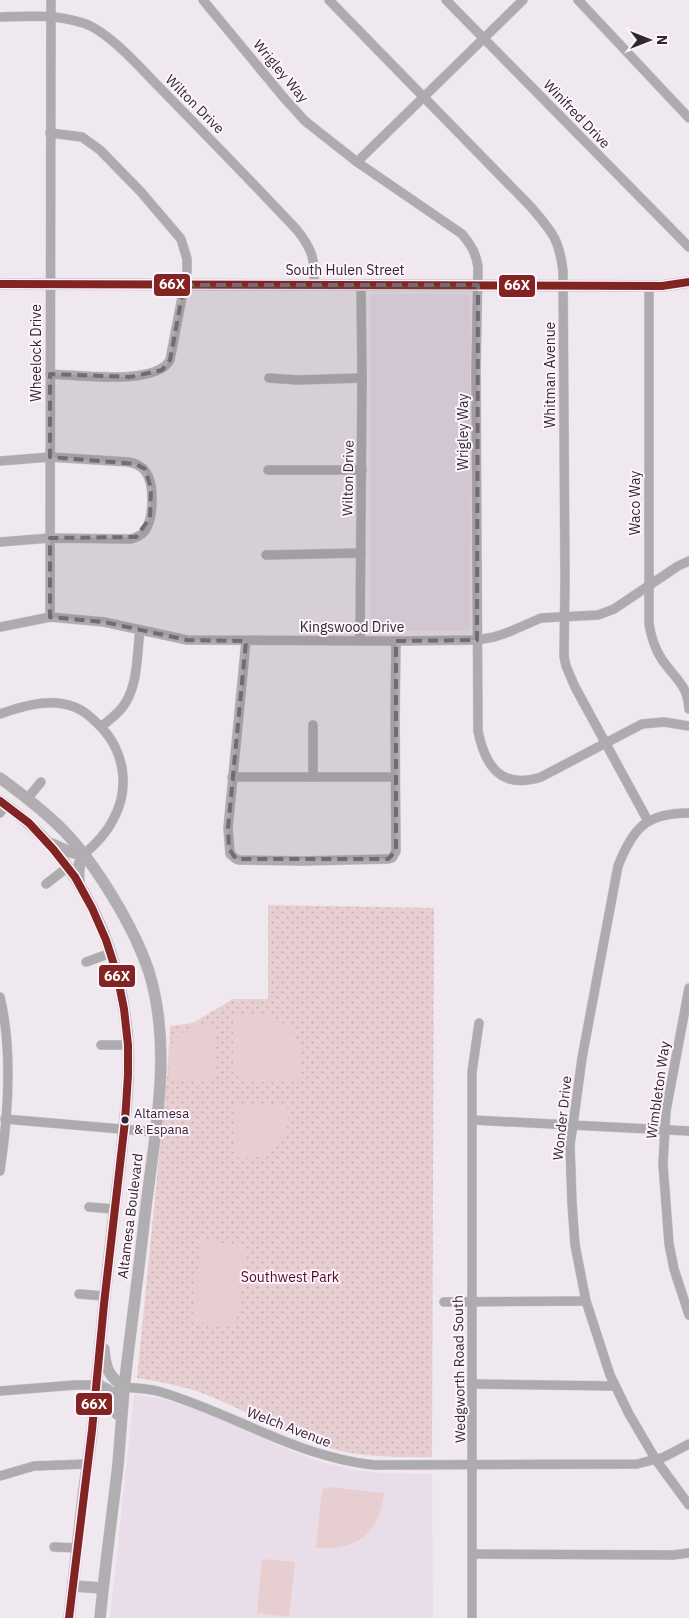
<svg xmlns="http://www.w3.org/2000/svg" width="689" height="1618" font-family="'IBM Plex Sans',sans-serif">
<defs>
<pattern id="park-dots" width="8" height="8" patternUnits="userSpaceOnUse" patternTransform="scale(1.25)"><rect width="8" height="8" fill="#e7ced0"/><path d="M2 2h.1M6 6h.1" fill="none" stroke="#c6b1b3" stroke-width="1.8" stroke-linecap="round"/></pattern>
</defs>
<rect width="100%" height="100%" fill="#efe9ef"/>
<g fill="#e9dde9">
<rect x="370" y="294" width="100" height="337"/>
<polygon points="134,1394 163,1399 196,1408 296,1453 325,1463 356,1470 383,1473 432,1474 433,1618 110,1618"/>
</g>
<path fill="url(#park-dots)" d="M 268,905 L 434,908 L 432,1457 C 397,1457 361,1458 326,1447 C 284,1434 247,1411 207,1395 C 185,1386 161,1382 137,1378 L 167,1077 L 170,1026 L 193,1023 L 233,999 L 268,999 Z"/>
<g fill="#e7ced0">
<path d="M 257,1014 C 280,1017 301,1031 300,1058 C 300,1066 298,1073 299,1082 L 243,1082 L 233,1073 L 233,1016 Z"/>
<path d="M 204,1025 L 216,1026 L 215,1074 L 208,1082 L 169,1080 C 170,1048 166,1033 204,1025 Z"/>
<path d="M 237,1104 L 287,1104 C 291,1128 283,1154 254,1157 C 248,1158 241,1157 234,1157 L 234,1108 Z"/>
<polygon points="201,1240 245,1246 236,1327 192,1322"/>
<path d="M 328,1487 L 384,1493 C 379,1534 356,1551 316,1548 L 322,1490 Z"/>
<polygon points="262,1559 295,1562 289,1617 257,1613"/>
</g>
<g fill="none" stroke-linecap="round" stroke-linejoin="round">
<defs>
<g id="minor">
<path d="M 203,0 L 285,99 L 305,121 L 357,162 L 462,234 C 471,245 476,253 478,267 L 476,370 L 478,731 C 485,766 501,790 541,777 L 642,724 L 664,722 L 689,726"/>
<path d="M 329,0 L 531,207 C 552,232 559,238 563,271 L 565,580 L 564,656 L 566,666 L 575,687 L 648,821"/>
<polyline points="446,0 689,247"/>
<polyline points="578,0 689,118"/>
<path d="M 0,17 C 28,16 56,14 83,23 C 109,31 143,71 163,91 C 208,137 253,183 297,230 C 313,250 315,260 314,285"/>
<polyline points="357,162 523,0"/>
<path d="M 649,286 L 649,624 C 651,636 654,647 661,658 C 673,677 688,684 689,709"/>
<path d="M 50,374 C 78,375 156,386 170,360 L 187,271 L 187,259 L 181,239 L 141,192 L 100,150 L 82,137 L 50,133"/>
<polyline points="269,378 297,380 362,378"/>
<path d="M 0,461 L 50,457 L 128,462 C 134,463 141,465 145,471 C 155,483 154,520 144,532 C 140,536 135,538 130,539 L 50,538 L 0,542"/>
<polyline points="268,470 362,470"/>
<polyline points="266,555 361,553"/>
<polyline points="50,617 51,0"/>
<polyline points="0,627 50,617 104,622 187,640 396,641 477,640 494,637 509,632 541,618 598,615 614,609 678,566 689,561"/>
<polyline points="246,641 228,828 230,854 236,859 239,860 303,861 388,859 392,858 396,851 395,718 396,641"/>
<polyline points="360,641 362,378 361,285"/>
<path d="M 0,714 C 20,707 42,700 64,704 C 81,707 90,716 102,728 C 125,753 130,789 113,820 C 106,834 95,845 83,855"/>
<polyline points="313,725 313,777"/>
<path d="M 101,727 C 109,720 120,713 126,702 C 138,682 137,653 140,630"/>
<polyline points="232,777 395,777"/>
<polyline points="27,799 41,782"/>
<polyline points="0,813 6,805"/>
<path d="M 689,813 C 646,813 633,828 618,866 L 582,1058 L 573,1125 L 570,1145 L 572,1203 L 575,1245 L 586,1301 L 610,1375 L 629,1414 L 656,1460 L 689,1505"/>
<polyline points="46,884 68,867"/>
<polyline points="86,962 111,953"/>
<polyline points="689,988 666,1111 663,1164 669,1244 674,1269 689,1315"/>
<path d="M 0,997 C 13,1051 8,1117 0,1171"/>
<polyline points="101,1045 128,1045"/>
<polyline points="5,1119 155,1132"/>
<polyline points="473,1120 689,1131"/>
<polyline points="89,1207 115,1209"/>
<polyline points="79,1294 105,1296"/>
<polyline points="444,1302 586,1301"/>
<polyline points="473,1384 615,1386"/>
<path d="M 119,1387 C 133,1388 148,1388 161,1392 C 235,1414 294,1456 374,1465 L 637,1464 L 664,1457 L 689,1444"/>
<polyline points="0,1391 75,1385 101,1385"/>
<polyline points="0,1476 34,1466 87,1464"/>
<polyline points="54,1547 78,1548"/>
<polyline points="473,1554 673,1555 689,1553"/>
<polyline points="472,1618 472,1072 479,1023"/>
</g>
<g id="major">
<polyline points="0,284 662,286 689,282"/>
<path d="M 0,778 C 22,794 44,811 63,830 C 96,864 134,927 149,972 C 174,1053 153,1141 144,1223 C 138,1278 130,1334 124,1389 C 122,1414 120,1440 118,1465 C 112,1516 105,1567 100,1618"/>
<path d="M 0,801 C 81,856 122,949 128,1045 C 130,1085 124,1126 120,1166 C 114,1212 109,1258 104,1304 C 100,1343 97,1381 93,1420 C 91,1446 86,1472 83,1497 C 78,1538 74,1578 69,1618"/>
<path d="M 52,844 L 70,852 L 83,855 C 78,863 78,872 79,882"/>
<path d="M 104,1349 C 105,1367 109,1378 125,1387"/>
<path d="M 96,1385 C 114,1390 117,1396 117,1414"/>
<polyline points="73,1586 103,1588"/>
</g>
</defs>
<use href="#minor" stroke="#cbc7cb" stroke-width="10"/>
<use href="#major" stroke="#cbc7cb" stroke-width="12"/>
<use href="#minor" stroke="#aeabae" stroke-width="9"/>
<use href="#major" stroke="#b1aeb2" stroke-width="11"/>
<defs>
<g id="bus-1">
<polyline points="0,284 662,286 689,282"/>
<polyline points="0,801 29,823 53,849 75,877 92,908 106,940 117,974 124,1009 128,1045 128,1075 125,1121 104,1304 92,1430 69,1618"/>
</g>
</defs>
<use href="#bus-1" stroke="#fff3ff" stroke-width="11"/>
<use href="#bus-1" stroke="#822522" stroke-width="8"/>
</g>
<path fill="#726c72" fill-opacity="0.2" stroke="#726c72" stroke-width="4" stroke-dasharray="10 6" stroke-linejoin="round" d="M 184,285 L 478,285 L 477,640 L 396,641 L 396,851 L 388,859 L 236,859 L 229,849 L 228,828 L 246,641 L 187,640 L 104,622 L 50,617 L 50,538 L 136,537 L 150,518 L 151,488 L 145,469 L 136,464 L 50,457 L 50,374 L 130,377 L 162,370 L 170,360 Z"/>
<circle fill="#2e292e" stroke="#fff3ff" stroke-width="2" cx="125" cy="1120" r="4.5"/>
<g text-anchor="middle" stroke-width="4" stroke-linejoin="round" paint-order="stroke">
<g font-size="13" fill="#2e292e" stroke="#fff3ff" text-anchor="start">
<text x="134" y="1118">Altamesa<tspan x="134" dy="16">&amp; Espana</tspan></text>
</g>
<g font-size="14" fill="#2e292e" stroke="#fff3ff">
<text transform="translate(281 71) rotate(50)" y="5">Wrigley Way</text>
<text transform="translate(195 104) rotate(45)" y="5">Wilton Drive</text>
<text transform="translate(577 114) rotate(46)" y="5">Winifred Drive</text>
<text x="345" y="275">South Hulen Street</text>
<text transform="translate(36 353) rotate(-90)" y="5">Wheelock Drive</text>
<text transform="translate(550 375) rotate(-90)" y="5">Whitman Avenue</text>
<text transform="translate(463 432) rotate(-90)" y="5">Wrigley Way</text>
<text transform="translate(348 478) rotate(-89)" y="5">Wilton Drive</text>
<text transform="translate(635 503) rotate(-90)" y="5">Waco Way</text>
<text x="352" y="632">Kingswood Drive</text>
<text transform="translate(658 1090) rotate(-82)" y="5">Wimbleton Way</text>
<text transform="translate(562 1118) rotate(-84)" y="5">Wonder Drive</text>
<text transform="translate(130 1216) rotate(-83)" y="5">Altamesa Boulevard</text>
<text transform="translate(459 1369) rotate(-91)" y="5">Wedgworth Road South</text>
<text transform="translate(289 1427) rotate(21)" y="5">Welch Avenue</text>
</g>
<g font-size="14" fill="#500f16" stroke="#fff3ff">
<text x="290" y="1282">Southwest Park</text>
</g>
</g>
<g stroke="#fff3ff" stroke-width="2">
<rect x="153" y="273" width="38" height="24" rx="5" fill="#822522"/>
<rect x="498" y="274" width="38" height="24" rx="5" fill="#822522"/>
<rect x="98" y="964" width="38" height="24" rx="5" fill="#822522"/>
<rect x="75" y="1392" width="38" height="24" rx="5" fill="#822522"/>
</g>
<g font-size="14" text-anchor="middle" font-weight="bold" fill="#fff">
<text x="172" y="289">66X</text>
<text x="517" y="290">66X</text>
<text x="117" y="981">66X</text>
<text x="94" y="1409">66X</text>
</g>
<g transform="translate(649 40) rotate(90)" stroke="#fff3ff" stroke-width="4" paint-order="stroke">
<path d="M0-4L9 19L0 12L-9 19Z" fill="#2e292e"/>
<text y="-8" font-size="14" font-weight="bold" text-anchor="middle" fill="#2e292e">N</text>
</g>
</svg>
